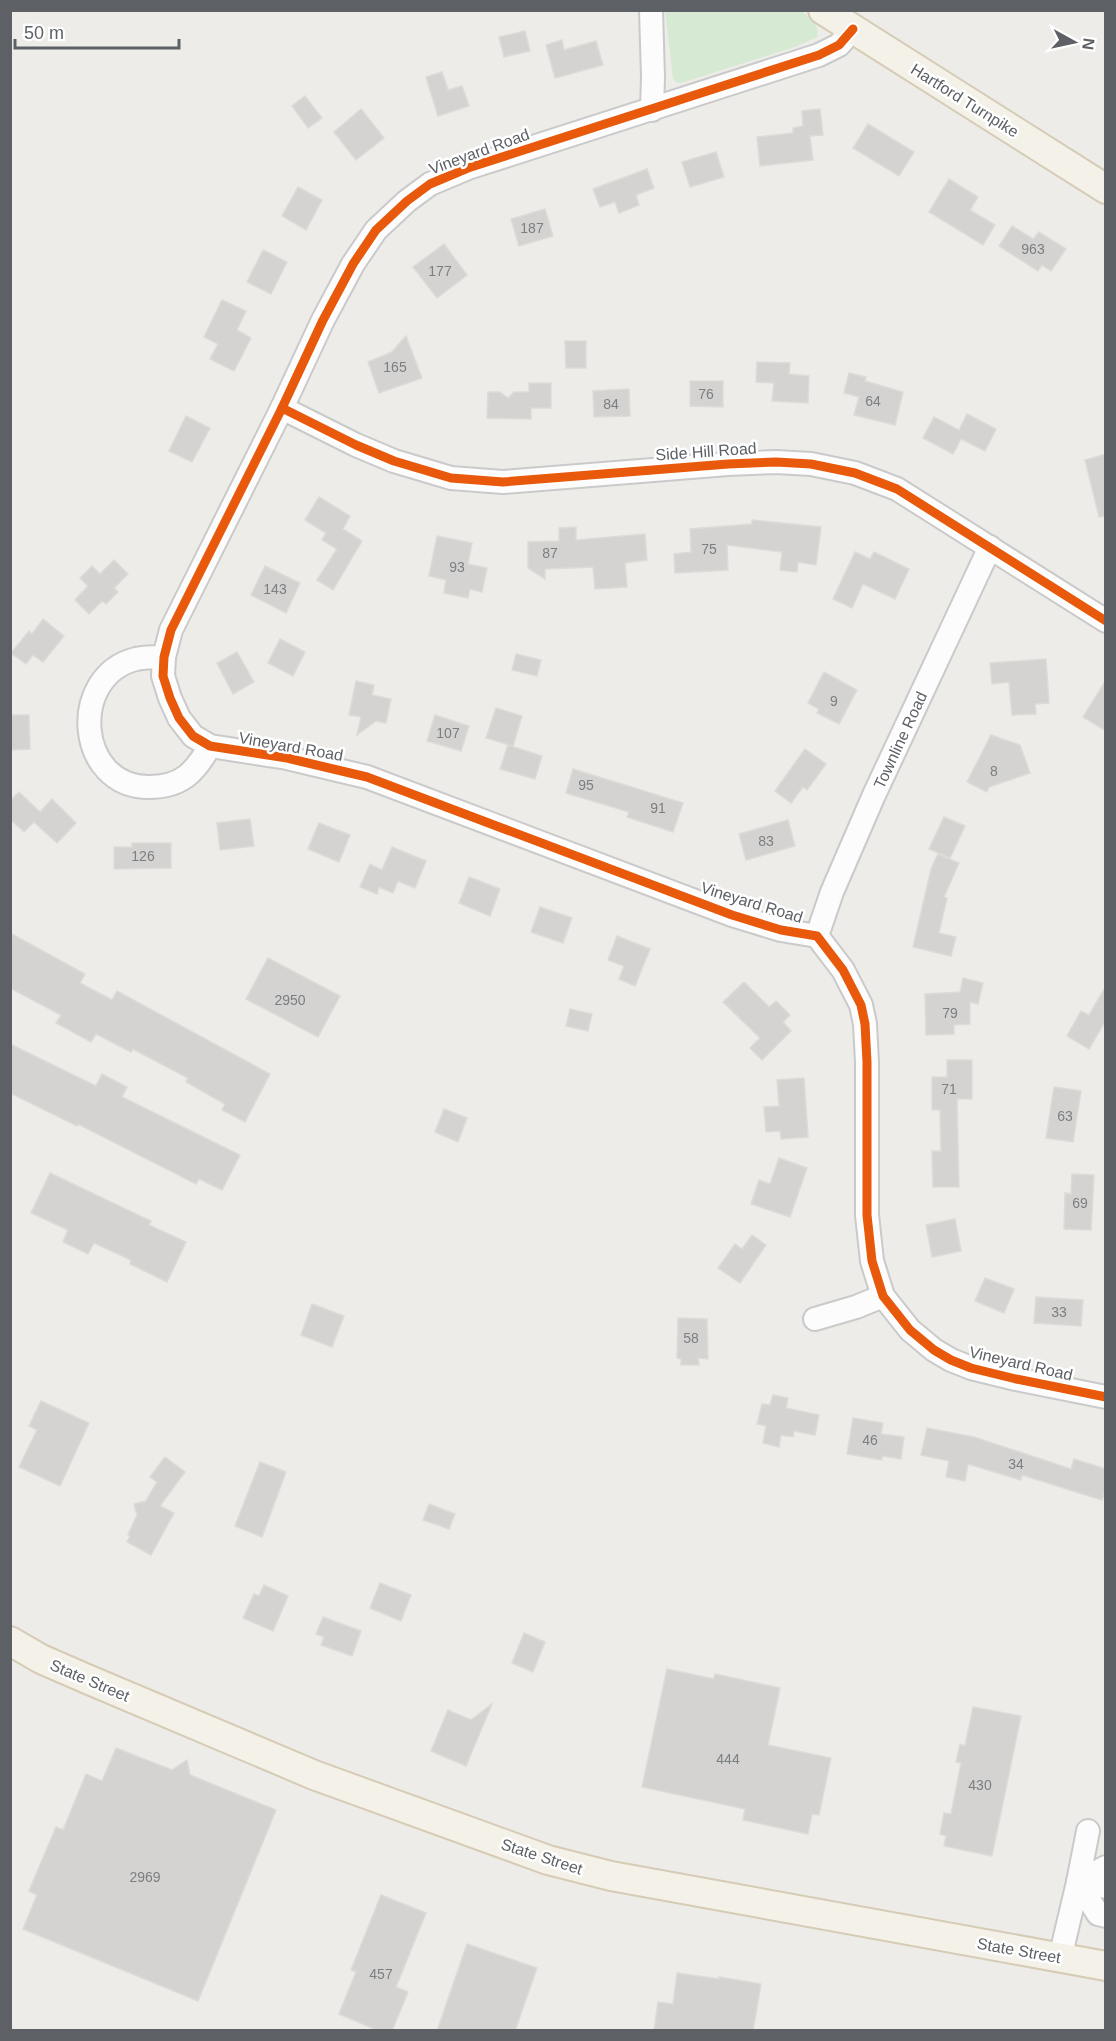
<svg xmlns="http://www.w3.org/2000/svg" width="1116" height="2041" font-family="Helvetica,sans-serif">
<rect width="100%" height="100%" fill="#edece8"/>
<path fill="#d6ead3" d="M 665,11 L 800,11 C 810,16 820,24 817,37 L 795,47 L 681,83 L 676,82 L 673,78 Z"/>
<g fill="#d4d3d1" stroke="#dcdbd7" stroke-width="1.5">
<polygon points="525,31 530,51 504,57 499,37"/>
<polygon points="562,40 564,50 596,41 603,65 555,78 546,45"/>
<polygon points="442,72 448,90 462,86 469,106 438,116 426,77"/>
<polygon points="305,96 322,118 308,128 292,106"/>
<polygon points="361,109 384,138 356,160 334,132"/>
<polygon points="820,109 823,135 810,136 813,160 760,166 757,137 793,133 793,128 803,126 802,111"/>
<polygon points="868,124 914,152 899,176 853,148"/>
<polygon points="716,152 724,177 690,187 682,162"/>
<polygon points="647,169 654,188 636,195 639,205 619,213 615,202 600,207 593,189"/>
<polygon points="949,179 978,197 970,210 995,225 983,245 929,212"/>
<polygon points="298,187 322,200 306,230 282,216"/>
<polygon points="545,209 553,236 519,246 511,219"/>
<polygon points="1012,226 1033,239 1039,232 1066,249 1051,271 1042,265 1038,271 999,246"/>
<polygon points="444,244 467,275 437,298 413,267"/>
<polygon points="263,250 287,262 271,294 247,282"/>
<polygon points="222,300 246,311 237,330 251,338 234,371 210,359 218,344 204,337"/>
<polygon points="406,336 422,378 379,393 368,362 392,352"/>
<polygon points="565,341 586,341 586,368 566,368"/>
<polygon points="757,362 790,363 789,374 809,376 808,403 772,401 774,383 756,382"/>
<polygon points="849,373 866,377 865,381 903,392 895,425 854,415 859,397 844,393"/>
<polygon points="690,381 723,381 723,407 690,406"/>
<polygon points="529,383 551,383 551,408 531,408 531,419 487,418 488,392 500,392 508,398 514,392 529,392"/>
<polygon points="629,389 630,416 594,417 593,391"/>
<polygon points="967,414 996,429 985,451 961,439 953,454 923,438 934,417 959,430"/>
<polygon points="186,416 210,428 192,462 169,451"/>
<polygon points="1106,454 1106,516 1099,517 1085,460"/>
<polygon points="319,497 350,516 343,529 362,541 333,590 317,580 337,549 322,540 326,533 305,520"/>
<polygon points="752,520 821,527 816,565 798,562 797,572 780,570 782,552 727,545 728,570 675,573 674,554 691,552 690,529 752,524"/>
<polygon points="576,527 576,540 645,534 647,560 625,563 627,587 595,589 593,567 545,569 545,579 528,568 528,542 559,541 559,528"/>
<polygon points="437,536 472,543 468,564 487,568 482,592 470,589 468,598 444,593 446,580 429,576"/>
<polygon points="855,552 870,559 874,552 909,569 895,599 863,584 852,608 833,599"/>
<polygon points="114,560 128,574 114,588 118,592 106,604 102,601 89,614 75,600 88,586 80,578 92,566 100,574"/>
<polygon points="265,566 300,583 286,613 251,595"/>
<polygon points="43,619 64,636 43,662 33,655 26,664 11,653 29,631 32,634"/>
<polygon points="280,639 305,652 293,676 268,663"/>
<polygon points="237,652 254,682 233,694 217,663"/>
<polygon points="516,654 541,660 537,676 512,670"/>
<polygon points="1046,659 1049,703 1035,704 1036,714 1012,715 1009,682 992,684 990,663"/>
<polygon points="824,672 857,690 839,724 817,713 819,709 808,703"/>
<polygon points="1106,680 1106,731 1083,717"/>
<polygon points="356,681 374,685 372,695 391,699 386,723 376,721 357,735 361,717 349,715"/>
<polygon points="496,708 522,716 513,746 486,738"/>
<polygon points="10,715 29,715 30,749 10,750"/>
<polygon points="435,715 469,726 461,751 427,741"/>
<polygon points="991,735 1020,745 1030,773 989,787 987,792 967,782"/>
<polygon points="508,745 542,756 535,779 500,769"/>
<polygon points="805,749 826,764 807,790 803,787 791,803 775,791"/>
<polygon points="573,769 683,803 673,832 627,817 629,812 566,793"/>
<polygon points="19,792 40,812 52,799 76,823 57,843 34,822 24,832 10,819 10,801"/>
<polygon points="944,817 965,826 950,858 929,849"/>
<polygon points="250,819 254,846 220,850 217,823"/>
<polygon points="788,820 795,846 746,860 739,834"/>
<polygon points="319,823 350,835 339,862 308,849"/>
<polygon points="132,843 171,843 171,868 114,869 114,847 132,847"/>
<polygon points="392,847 426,861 415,888 398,881 393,893 379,887 377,894 360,887 370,864 382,870"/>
<polygon points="938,854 959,863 944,897 947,898 939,933 956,937 951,956 913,947 931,869"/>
<polygon points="469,877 500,889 490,916 459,903"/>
<polygon points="540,907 572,918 563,943 531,932"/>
<polygon points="10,933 85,974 80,983 112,1000 117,991 270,1074 245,1122 222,1110 225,1104 186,1082 188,1078 133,1049 131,1052 96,1034 91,1042 56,1023 61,1015 10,988"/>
<polygon points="617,936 650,949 635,986 619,979 624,966 608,960"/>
<polygon points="268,958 340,996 318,1037 246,999"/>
<polygon points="963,978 983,983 978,1004 970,1002 970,1024 954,1025 954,1034 926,1035 925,994 960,992"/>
<polygon points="744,982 769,1007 776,1001 790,1015 783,1022 791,1031 762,1060 750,1048 760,1038 723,1002"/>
<polygon points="1106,986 1106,1020 1089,1049 1067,1036 1081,1011 1089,1015"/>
<polygon points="570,1009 592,1014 588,1031 566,1026"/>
<polygon points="10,1044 96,1086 102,1074 127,1087 122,1097 240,1155 222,1190 199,1179 196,1184 78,1124 77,1126 10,1093"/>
<polygon points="947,1060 972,1060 972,1099 957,1099 959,1187 933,1187 932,1151 941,1151 940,1110 932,1110 932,1077 947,1077"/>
<polygon points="804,1078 808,1137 781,1139 780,1131 766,1132 764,1107 779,1106 777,1080"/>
<polygon points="1054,1087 1081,1091 1073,1142 1046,1138"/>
<polygon points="444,1109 467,1118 458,1142 435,1132"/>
<polygon points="779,1158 807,1168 790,1217 751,1204 759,1180 770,1184"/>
<polygon points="50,1173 151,1221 149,1225 186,1242 167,1282 130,1264 131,1260 94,1243 88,1254 63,1242 68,1230 31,1213"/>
<polygon points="1072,1174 1094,1175 1091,1230 1064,1229 1065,1193 1071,1194"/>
<polygon points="955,1219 961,1251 932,1257 926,1225"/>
<polygon points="752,1235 766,1245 740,1283 718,1268 735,1244 742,1249"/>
<polygon points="985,1278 1014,1289 1004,1313 975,1301"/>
<polygon points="1036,1297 1083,1300 1081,1326 1034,1323"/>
<polygon points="312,1304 344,1316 332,1347 301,1335"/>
<polygon points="678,1318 707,1319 708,1359 698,1358 699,1365 681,1365 681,1359 677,1358"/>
<polygon points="773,1395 788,1398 786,1408 819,1415 815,1435 794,1431 793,1437 781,1435 779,1447 763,1443 766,1426 757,1424 762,1404 770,1405"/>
<polygon points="41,1401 89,1423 60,1486 19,1467 37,1430 29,1426"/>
<polygon points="853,1418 883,1423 881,1434 904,1437 901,1459 882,1456 882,1460 847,1454"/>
<polygon points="927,1428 974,1437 1071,1469 1074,1459 1106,1469 1106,1488 1102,1500 1022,1475 1021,1480 968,1464 965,1481 946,1477 949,1461 921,1455"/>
<polygon points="165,1457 185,1472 160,1506 174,1513 151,1555 127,1542 130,1536 128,1535 137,1515 134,1504 146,1501 157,1482 150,1477"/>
<polygon points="260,1462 286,1472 262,1537 235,1526"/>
<polygon points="429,1504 455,1514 449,1529 423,1520"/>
<polygon points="380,1583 411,1595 401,1621 370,1608"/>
<polygon points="264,1585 288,1596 273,1631 243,1618 254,1594 259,1596"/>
<polygon points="323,1617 361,1631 352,1656 321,1645 324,1637 316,1634"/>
<polygon points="524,1633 545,1642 533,1672 512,1663"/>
<polygon points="667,1669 714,1679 715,1674 780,1688 768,1745 831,1758 819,1815 812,1814 808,1834 743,1820 745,1809 642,1787"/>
<polygon points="492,1704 466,1766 431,1751 448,1710 471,1720"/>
<polygon points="973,1707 1021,1716 992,1856 944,1846 946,1836 940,1834 944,1813 951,1814 961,1763 956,1762 960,1744 965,1746"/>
<polygon points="116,1748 172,1770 187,1760 190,1775 276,1810 198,2001 23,1929 37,1895 29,1891 56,1827 63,1830 86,1774 102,1781"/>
<polygon points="381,1895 426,1913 396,1987 408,1992 392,2031 379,2031 339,2014 356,1972 351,1970"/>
<polygon points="467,1944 537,1968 515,2031 437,2031"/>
<polygon points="677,1973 719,1979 719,1977 761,1984 753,2031 654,2031 658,2002 673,2004"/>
</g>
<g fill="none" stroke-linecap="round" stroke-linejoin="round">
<defs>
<g id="minor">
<polyline points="651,10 653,77 652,110"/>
<polyline points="853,29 839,45 819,55 468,168 430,184 407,201 376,230 353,264 323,320 282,408 171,630 164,657 163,676 170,698 179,718 193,736 210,746 287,758 367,777 732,915 781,930 817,936 843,970 861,1005 865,1024 867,1062 867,1215 872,1261 883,1296 910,1330 934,1350 951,1360 971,1368 1016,1379 1106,1397"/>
<polyline points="282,408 356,445 394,461 451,478 503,482 728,464 776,462 811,464 855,473 897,489 1106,621"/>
<path d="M 164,657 C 155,657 145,657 136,659 C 68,676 76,787 149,787 C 182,787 195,772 210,746"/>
<polyline points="817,936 832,892 874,795 990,547"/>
<polyline points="815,1319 856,1307 883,1296"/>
<polyline points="1106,1867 1078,1882 1098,1914 1106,1916"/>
<polyline points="1078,1882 1088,1831"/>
<polyline points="1060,1958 1078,1882 1106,1887"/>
</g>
<g id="major">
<polyline points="823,10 1106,189"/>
<polyline points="10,1641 41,1659 87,1679 314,1775 548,1860 611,1876 1106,1966"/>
</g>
</defs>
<use href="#minor" stroke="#cacaca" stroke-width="26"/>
<use href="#major" stroke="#d6cbb5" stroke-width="32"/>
<use href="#minor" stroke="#fcfcfc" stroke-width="22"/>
<use href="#major" stroke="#f3f1e8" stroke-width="28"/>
<defs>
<g id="cycleway">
<polyline points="853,29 839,45 819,55 468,168 430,184 407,201 376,230 353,264 323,320 282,408 171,630 164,657 163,676 170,698 179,718 193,736 210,746 287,758 367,777 732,915 781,930 817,936 843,970 861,1005 865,1024 867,1062 867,1215 872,1261 883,1296 910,1330 934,1350 951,1360 971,1368 1016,1379 1106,1397"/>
<polyline points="282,408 356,445 394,461 451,478 503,482 728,464 776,462 811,464 855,473 897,489 1106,621"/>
</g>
</defs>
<use href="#cycleway" stroke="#fff" stroke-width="13"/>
<use href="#cycleway" stroke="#e8590c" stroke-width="9"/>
</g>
<g text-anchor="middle" stroke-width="5" stroke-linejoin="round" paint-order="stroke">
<g font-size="14" fill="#7c7f82">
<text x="532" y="233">187</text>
<text x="1033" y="254">963</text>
<text x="440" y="276">177</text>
<text x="395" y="372">165</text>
<text x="706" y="399">76</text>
<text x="873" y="406">64</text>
<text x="611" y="409">84</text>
<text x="709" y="554">75</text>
<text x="550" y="558">87</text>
<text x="457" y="572">93</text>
<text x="275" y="594">143</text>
<text x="834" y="706">9</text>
<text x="448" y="738">107</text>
<text x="994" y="776">8</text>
<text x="586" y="790">95</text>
<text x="658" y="813">91</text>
<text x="766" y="846">83</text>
<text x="143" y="861">126</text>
<text x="290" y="1005">2950</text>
<text x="950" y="1018">79</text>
<text x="949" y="1094">71</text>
<text x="1065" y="1121">63</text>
<text x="1080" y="1208">69</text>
<text x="1059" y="1317">33</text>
<text x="691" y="1343">58</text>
<text x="870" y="1445">46</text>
<text x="1016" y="1469">34</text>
<text x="728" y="1764">444</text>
<text x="980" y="1790">430</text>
<text x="145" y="1882">2969</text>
<text x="381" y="1979">457</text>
</g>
<g font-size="16" fill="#5d6166" stroke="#fff">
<text transform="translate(965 100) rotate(32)" y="6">Hartford Turnpike</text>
<text transform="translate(479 151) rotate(-20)" y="6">Vineyard Road</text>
<text transform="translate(706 451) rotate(-4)" y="6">Side Hill Road</text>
<text transform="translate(900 740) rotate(-65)" y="6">Townline Road</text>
<text transform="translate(291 746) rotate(10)" y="6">Vineyard Road</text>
<text transform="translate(752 902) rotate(17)" y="6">Vineyard Road</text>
<text transform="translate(1021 1363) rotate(13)" y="6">Vineyard Road</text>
<text transform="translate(90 1680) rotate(23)" y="6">State Street</text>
<text transform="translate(542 1856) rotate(18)" y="6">State Street</text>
<text transform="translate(1019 1950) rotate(10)" y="6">State Street</text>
</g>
</g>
<rect width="1116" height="2041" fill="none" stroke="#5d6166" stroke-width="24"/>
<g transform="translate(1074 42) rotate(98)" stroke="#ffffff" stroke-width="4.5" paint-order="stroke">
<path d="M0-4.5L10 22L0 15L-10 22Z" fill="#5d6166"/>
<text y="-9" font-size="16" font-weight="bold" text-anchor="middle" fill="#5d6166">N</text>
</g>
<path d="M15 39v9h164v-9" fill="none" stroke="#5d6166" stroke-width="3"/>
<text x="24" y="39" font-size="18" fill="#5d6166" stroke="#ffffff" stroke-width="4.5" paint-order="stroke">50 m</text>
</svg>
